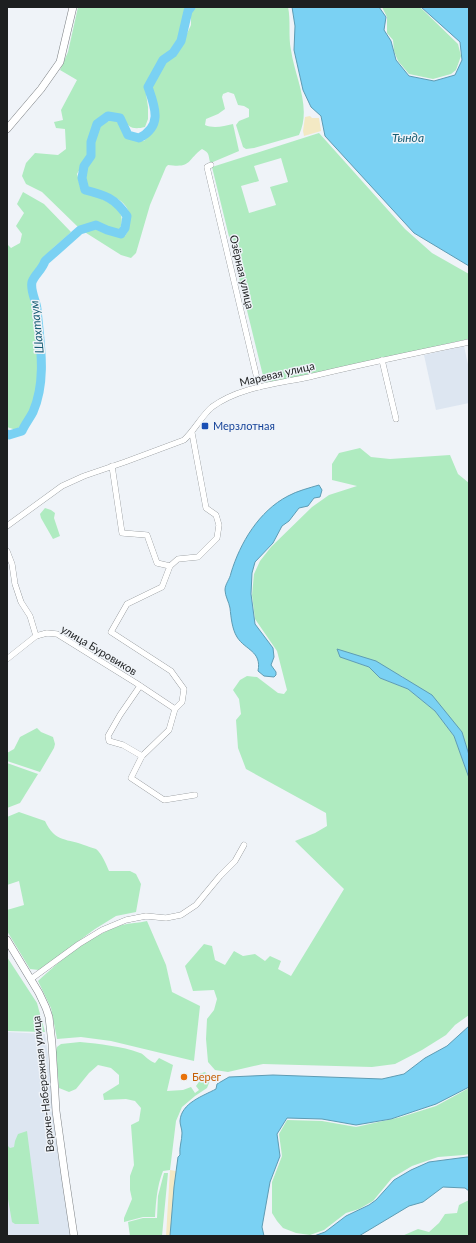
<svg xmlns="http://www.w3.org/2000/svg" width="476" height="1243" font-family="Lato,sans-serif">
<rect width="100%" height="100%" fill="#eff3f8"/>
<g fill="#dde6f1">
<polygon points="464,346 469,369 469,403 436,410 424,355"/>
<polygon points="7,1032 45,1034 72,1236 7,1236"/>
</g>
<g fill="#afebc0" fill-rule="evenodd">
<path d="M 78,7 L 187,7 L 184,14 L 184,22 L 180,37 L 169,52 L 161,58 L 145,87 L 148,107 L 148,119 L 145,127 C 121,133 131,114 110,115 C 97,115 90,130 89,142 C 88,147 89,152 87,157 C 85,163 80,168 77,174 C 79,179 79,188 83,191 C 85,193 90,194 92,195 C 108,201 128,209 120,229 L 109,229 L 95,222 L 78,227 L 42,192 L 26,184 L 22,176 L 26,163 L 35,153 L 58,155 L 66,149 L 65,129 L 56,128 L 54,122 L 63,120 L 61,110 L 77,80 L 60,70 L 68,52 Z"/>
<path d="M 196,7 L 288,7 C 291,21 288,36 291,50 C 295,78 312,107 299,135 L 254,148 L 246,149 L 243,147 L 236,125 L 239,121 L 249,117 L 249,109 L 244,106 L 238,105 L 234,94 L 228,92 L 223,94 L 222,97 L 225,109 L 218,114 L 206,119 L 205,125 C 214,129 224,126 233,124 L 239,151 L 213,162 L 210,162 C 208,155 210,153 202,149 C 186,161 192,168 168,165 L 166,167 L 150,205 L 136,253 L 131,258 L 121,255 L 83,231 L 97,228 L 109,234 L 119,237 L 125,236 C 129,231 129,226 130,219 C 130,215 129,214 128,210 C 119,190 91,197 86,184 C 80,170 91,166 93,156 C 94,152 93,148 93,144 C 93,137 97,130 100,124 C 107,121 117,118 121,126 C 123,128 123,132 126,134 C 130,139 138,139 144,141 L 156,127 L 158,120 L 152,95 L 153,84 L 163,62 L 173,56 L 181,46 L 191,25 L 191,12 Z"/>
<polygon points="382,7 419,7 422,9 458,44 461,56 456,70 451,74 433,79 409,74 398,61 394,51 393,40 387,33 387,17"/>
<path d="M 319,133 L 405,229 L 432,253 L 469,274 L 469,339 L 265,384 L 212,167 ZM 281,158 L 288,182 L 270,187 L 276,205 L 249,213 L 241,186 L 259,181 L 254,166 Z"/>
<path d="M 23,192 L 44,204 L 71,232 C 62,241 50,249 43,260 C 40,264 38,269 35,273 C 33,276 30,280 30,284 C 28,293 33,302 34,311 C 39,343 45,408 16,430 L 7,427 L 7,244 L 11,248 L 20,243 L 22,234 L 16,226 L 24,213 L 17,204 Z"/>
<polygon points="360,448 371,457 390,459 450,455 458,474 469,483 469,755 462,732 402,676 340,657 369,667 380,678 408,689 435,711 454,736 468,774 469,778 469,1015 455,1025 446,1035 422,1050 395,1064 372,1067 263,1064 228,1072 215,1070 208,1062 206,1039 207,1019 214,1010 217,999 214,990 193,991 185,966 204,944 212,946 215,960 225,965 234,951 243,956 255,954 265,961 270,956 281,961 278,969 291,976 344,889 295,841 315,833 327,826 326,813 246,769 238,748 236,720 241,714 239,699 233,690 240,680 247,676 257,677 278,693 284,694 287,690 277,651 255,619 252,595 254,574 260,561 271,547 312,507 329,495 357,486 332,480 332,464 339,453"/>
<polygon points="45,508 51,510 55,513 54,518 60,536 53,539 41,518 40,514"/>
<polygon points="37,728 41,732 53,737 55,744 54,748 40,772 7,761 7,753 14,749 20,737"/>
<polygon points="7,763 38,774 20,803 7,808"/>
<path d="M 19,812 L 45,821 C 55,843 67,838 87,846 C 89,847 93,848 96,849 C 102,854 106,864 109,871 L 130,871 L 136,874 L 141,884 L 136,912 L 116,916 L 95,929 L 39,970 L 30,969 L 7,931 L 7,910 L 24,905 L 19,881 L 7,885 L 7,817 Z"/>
<path d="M 147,921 L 166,965 L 172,992 L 200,1006 L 194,1061 L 111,1041 L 81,1037 L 57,1039 L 51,1008 L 38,981 C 63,958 90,936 122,925 C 130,923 139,923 147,921 Z"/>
<polygon points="7,957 37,1003 45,1032 7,1031"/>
<path d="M 80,1042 C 100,1044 121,1046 140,1053 C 144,1054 147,1060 155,1063 L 159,1058 L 173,1065 L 167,1091 L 183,1090 L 191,1087 L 195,1093 L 199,1090 L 196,1086 L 201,1079 L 199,1074 L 205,1072 L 211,1078 L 207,1088 L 195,1096 L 182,1107 L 176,1121 L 170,1170 L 163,1171 C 157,1186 156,1201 155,1217 L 143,1217 L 124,1222 L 124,1218 L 132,1199 L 130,1190 L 130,1176 L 134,1165 L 131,1125 L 139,1121 L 141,1108 L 135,1101 L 126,1099 L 104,1100 L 103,1094 L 119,1084 L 119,1075 L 111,1068 L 98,1065 L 89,1073 L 76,1089 L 69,1092 L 59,1088 L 56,1052 L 57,1047 L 61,1044 Z"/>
<polygon points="469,1088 469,1154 464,1155 438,1157 412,1166 392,1178 373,1201 359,1209 346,1213 324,1230 310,1235 296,1233 283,1228 277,1221 272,1213 272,1182 282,1156 279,1134 287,1120 322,1121 356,1127 401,1117 436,1106"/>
<polygon points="27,1131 39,1224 15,1224 12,1222 8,1199 7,1199 7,1145 10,1148 14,1147 15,1141 18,1134"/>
<polygon points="164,1173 168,1173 162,1236 130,1236 128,1222 143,1218 157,1218 158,1196"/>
<polygon points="469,1200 469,1236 402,1236 418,1229 429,1232 439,1223 445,1214 457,1213 459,1205"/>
</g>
<g fill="#f3e9c4">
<polygon points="310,116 312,118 319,118 321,131 304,136 303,131 305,117"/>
<polygon points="170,1170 176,1171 170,1236 166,1236"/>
</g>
<g fill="#7ad1f3" stroke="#5e9cb4">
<polygon points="292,7 379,7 386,17 384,30 391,41 396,60 409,76 434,81 455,75 462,60 460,42 421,7 469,7 469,266 414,233 325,136 321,116 311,107 303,90 294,50 295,26"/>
<path d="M 319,485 L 322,490 L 320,497 L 314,498 L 308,506 L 299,508 L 289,521 L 282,526 L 273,543 L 255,562 L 252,573 L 251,594 L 255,624 L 273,648 L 274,657 L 271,665 L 276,672 L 276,675 L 274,677 L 264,676 L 258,671 C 262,651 245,650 237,637 C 232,629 231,617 230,608 C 229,602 225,596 225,590 C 225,584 230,579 231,573 C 240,543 259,511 288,496 C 297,491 309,488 319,485 Z"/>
<polygon points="337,649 376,661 432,695 462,732 469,755 469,778 454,736 435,711 408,689 380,678 369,667 340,657"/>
<path d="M 469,1026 L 469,1087 L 436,1104 L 391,1119 L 356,1125 L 322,1119 L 287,1118 L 277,1134 L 280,1156 L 270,1182 L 262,1227 L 264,1236 L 170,1236 L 174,1187 L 178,1157 L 180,1155 C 179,1147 182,1141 182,1133 C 182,1129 180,1125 180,1121 C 181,1103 203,1096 216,1089 L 217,1084 L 229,1077 L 273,1075 L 382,1079 L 404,1074 L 425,1058 L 447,1046 Z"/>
<polygon points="467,1157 469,1157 469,1191 465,1188 443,1187 423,1202 409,1206 359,1236 314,1236 325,1232 346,1216 369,1205 376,1200 394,1180 411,1170 429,1162"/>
</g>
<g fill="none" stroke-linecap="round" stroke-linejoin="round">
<path stroke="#7ad1f3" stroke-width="9" d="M 7,434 L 9,435 L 22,431 C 25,424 30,418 33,412 C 47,380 40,343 37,309 C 36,300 30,291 32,282 C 35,274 42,270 45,261 L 80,230 L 96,225 L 107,230 L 121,234 L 125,228 L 127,216 C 115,198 105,195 85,190 L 82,178 L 84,166 L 91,156 L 91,142 L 97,124 L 108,116 L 120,118 L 128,135 L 139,138 C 163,126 155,107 148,87 L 163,60 L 173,53 L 181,41 L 188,11 L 191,7"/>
<defs>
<g id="minor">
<polyline points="211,165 207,167 259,387"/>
<polyline points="382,360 396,419"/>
<polyline points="112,466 122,533 147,535 157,563 170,566 162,587 127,604 111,632 171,671 184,689 182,702 175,709"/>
<path d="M 7,526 L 62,486 L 84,476 L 125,462 L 184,440 C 194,431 203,414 212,407 C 239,387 276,384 309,377 C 362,364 416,353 469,342"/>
<polyline points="7,551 12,564 15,584 21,602 30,616 36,636"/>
<polyline points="170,566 178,559 198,557 217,538 219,525 216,515 206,508 192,433"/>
<polyline points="7,659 36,636 47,633 57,634 136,683 175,709 169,730 142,756 131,778 164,800 195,795"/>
<polyline points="140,686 120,715 108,736 109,741 123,745 142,756"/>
<polyline points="31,979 79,944 102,930 126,920 146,916 166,918 181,915 196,905 220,876 235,861 244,845"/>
</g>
<g id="tertiary">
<polyline points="7,129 41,89 60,62 73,7"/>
<polyline points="7,940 39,993 46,1008 49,1017 52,1044 56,1111 65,1176 74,1236"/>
</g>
</defs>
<use href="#minor" stroke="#7c8084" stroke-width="6"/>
<use href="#tertiary" stroke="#7c8084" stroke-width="8"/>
<use href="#minor" stroke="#fff" stroke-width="5.5"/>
<use href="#tertiary" stroke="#fff" stroke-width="7"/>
</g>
<rect fill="#1a4fb4" stroke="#eff3f8" stroke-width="1.5" x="201" y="422" width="8" height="8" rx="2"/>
<circle fill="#e8710a" stroke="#eff3f8" stroke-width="1.5" cx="184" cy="1077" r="4"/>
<g text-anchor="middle" stroke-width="3" stroke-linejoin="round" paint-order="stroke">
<g font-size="11" fill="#1d1f20" stroke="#eff3f8">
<text transform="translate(242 272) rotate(77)" y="4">Озёрная улица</text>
<text transform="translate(277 374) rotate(-13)" y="4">Маревая улица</text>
<text transform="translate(99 650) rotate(31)" y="4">улица Буровиков</text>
<text transform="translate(43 1084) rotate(-96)" y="4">Верхне-Набережная улица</text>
</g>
<g font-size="11" fill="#164399" stroke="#eff3f8" text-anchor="start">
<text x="213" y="430">Мерзлотная</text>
</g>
<g font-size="11" fill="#c56008" stroke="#eff3f8" text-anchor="start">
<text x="192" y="1081">Берег</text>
</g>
<g font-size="12" font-style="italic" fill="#195e75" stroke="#eff3f8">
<text x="408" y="142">Тында</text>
<text transform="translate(37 327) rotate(-96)" y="4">Шахтаум</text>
</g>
</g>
<rect width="476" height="1243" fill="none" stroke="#1d1f20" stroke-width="16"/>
</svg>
